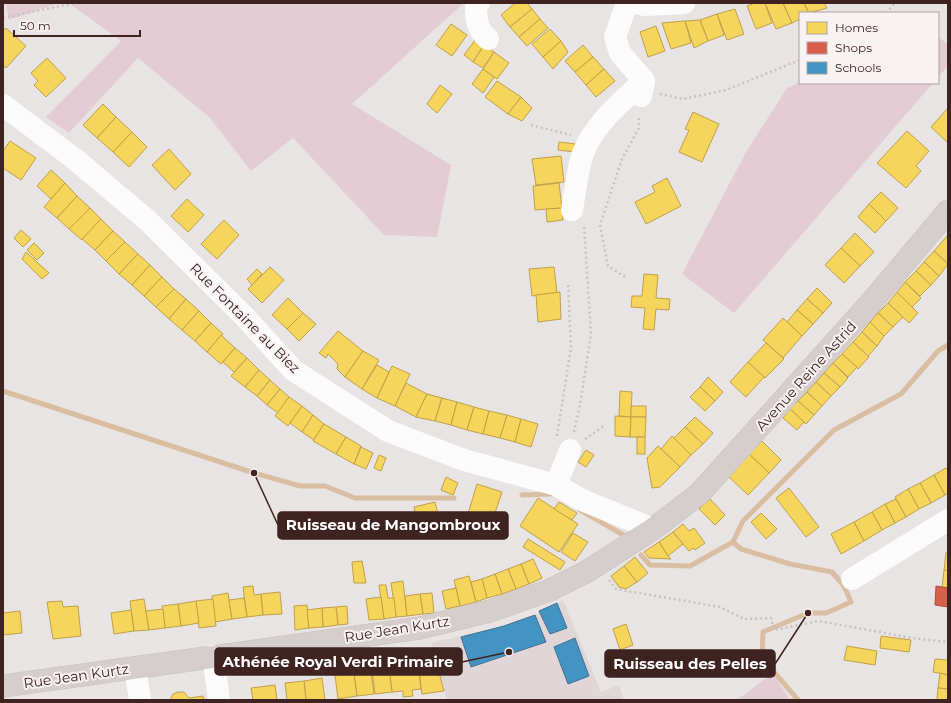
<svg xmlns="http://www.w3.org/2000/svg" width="951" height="703" font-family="Montserrat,sans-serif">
<rect width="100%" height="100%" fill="#e9e4e4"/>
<polygon fill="#e1d6d7" points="563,600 601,692 619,685 624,700 447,700 431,643 504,626 535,615"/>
<g fill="#e3ccd4">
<polygon points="6,3 58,3 9,20"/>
<polygon points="69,3 464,3 352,104 451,165 437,237 384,235 293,138 251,171 210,118 138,58 69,133 46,117 121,41"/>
<polygon points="938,37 948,44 948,66 938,77"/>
<polygon points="800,82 800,83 933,83 734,313 682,274 746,152 787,88"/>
<polygon points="773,673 790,700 737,700"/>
</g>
<g fill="#f6d55c" stroke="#bfa04a">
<polygon points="515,3 527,3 532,9 510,27 501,15"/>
<polygon points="755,3 765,3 772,23 756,29 747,6"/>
<polygon points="765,3 783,3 792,23 776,29"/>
<polygon points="783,3 804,3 809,13 800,13 800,19 792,23"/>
<polygon points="804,3 824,3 827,8 809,13"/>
<polygon points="532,9 540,19 519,37 510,27"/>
<polygon points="735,9 744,34 727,40 717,14"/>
<polygon points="717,14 724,35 708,41 700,20"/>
<polygon points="540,19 548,28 527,46 519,37"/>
<polygon points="700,20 708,41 694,48 685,21"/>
<polygon points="685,21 691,43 671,49 662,23"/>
<polygon points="451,24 467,35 452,56 436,45"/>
<polygon points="656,26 665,51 648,57 640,32"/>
<polygon points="6,28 26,46 6,68 3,65 3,31"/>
<polygon points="550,29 561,41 543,57 532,44"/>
<polygon points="476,39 484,45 473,62 464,55"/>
<polygon points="561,41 568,52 553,69 543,57"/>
<polygon points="484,45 494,52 483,68 473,62"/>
<polygon points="583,45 593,57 575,72 565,61"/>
<polygon points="494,52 509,63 497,79 483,69"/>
<polygon points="593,57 604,69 586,85 575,72"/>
<polygon points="47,58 66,78 46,97 34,85 38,81 31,73"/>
<polygon points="483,69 494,77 483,93 472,84"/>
<polygon points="604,69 615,81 596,97 586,85"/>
<polygon points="497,81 521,97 508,114 485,97"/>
<polygon points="440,85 452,94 437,113 427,104"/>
<polygon points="521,97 532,108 522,121 508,114"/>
<polygon points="103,104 116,117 97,138 83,125"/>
<polygon points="948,108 948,143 931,127"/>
<polygon points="693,112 719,124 702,162 679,152 689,130 685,129"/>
<polygon points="116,117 132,132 113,152 97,138"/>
<polygon points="907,131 929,151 916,166 921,171 906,188 877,163"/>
<polygon points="132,132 147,147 129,167 113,152"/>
<polygon points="10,141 36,158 21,180 3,168 3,151"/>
<polygon points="559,142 576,144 575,152 558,150"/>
<polygon points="169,149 191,174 175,190 152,165"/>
<polygon points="561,156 564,182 536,185 532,159"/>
<polygon points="51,170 65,183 51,199 37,186"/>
<polygon points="667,178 681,206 646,224 635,202 655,192 652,186"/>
<polygon points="65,183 77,196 57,218 44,207"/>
<polygon points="559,183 562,208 535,210 533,186"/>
<polygon points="881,192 898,208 886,221 869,204"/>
<polygon points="77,196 90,208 69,229 57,218"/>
<polygon points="187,199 204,215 188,232 171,216"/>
<polygon points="869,204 886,221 875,233 858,217"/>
<polygon points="90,208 101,219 82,240 69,229"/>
<polygon points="562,208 563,220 547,222 546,209"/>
<polygon points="101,219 113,231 95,250 82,239"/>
<polygon points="224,220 239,235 217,259 201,244"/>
<polygon points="21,230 31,239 23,247 14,238"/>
<polygon points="113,231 125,242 106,261 95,250"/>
<polygon points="855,233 874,252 860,266 841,248"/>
<polygon points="948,235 948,264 934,251"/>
<polygon points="125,242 138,254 119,274 106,261"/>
<polygon points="34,243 44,253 37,260 27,250"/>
<polygon points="841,248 860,266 844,283 825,265"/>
<polygon points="934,251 948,264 939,276 924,262"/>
<polygon points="26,252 49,273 42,279 22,259"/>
<polygon points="138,254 150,265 132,285 119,274"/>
<polygon points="924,262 939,276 931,285 916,271"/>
<polygon points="150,265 162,277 144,296 132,285"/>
<polygon points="270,267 284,280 262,303 248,289"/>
<polygon points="554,267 557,293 532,296 529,269"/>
<polygon points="257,269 262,274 252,285 247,279"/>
<polygon points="916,271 931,285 920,296 905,282"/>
<polygon points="644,274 658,275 656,298 670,299 669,310 656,309 654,330 643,329 645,308 631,307 632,296 642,296"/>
<polygon points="162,277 174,289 156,307 144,296"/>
<polygon points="905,282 921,298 912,307 897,292"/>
<polygon points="817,288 832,303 823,313 807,299"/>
<polygon points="174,289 186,299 169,319 156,307"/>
<polygon points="560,292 561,319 538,322 536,295"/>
<polygon points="897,292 918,313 909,323 888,303"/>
<polygon points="288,298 303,313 287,329 272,315"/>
<polygon points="186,299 199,311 182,330 169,319"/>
<polygon points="807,299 823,313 813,324 797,310"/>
<polygon points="888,303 903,317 893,327 878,313"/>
<polygon points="797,310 813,324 802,336 787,322"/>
<polygon points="199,311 211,323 195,341 182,330"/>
<polygon points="303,313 316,324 299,341 287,329"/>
<polygon points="878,313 893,327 884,336 870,322"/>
<polygon points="783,318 802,336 783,358 763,340"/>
<polygon points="870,322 884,336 877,346 862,332"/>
<polygon points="211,323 223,334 207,352 195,341"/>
<polygon points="338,331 363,351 345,377 337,369 338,364 328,354 326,358 319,353"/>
<polygon points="862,332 877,346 868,356 853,342"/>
<polygon points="221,335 235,348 221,364 207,352"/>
<polygon points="853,342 869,357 858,369 842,354"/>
<polygon points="766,343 784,359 765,378 748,362"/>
<polygon points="235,348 247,358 234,372 223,362"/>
<polygon points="363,351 379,360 362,389 345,377"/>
<polygon points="842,354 857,367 848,377 833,363"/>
<polygon points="247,358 259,370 245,387 231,376"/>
<polygon points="748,362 764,377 746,397 730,382"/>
<polygon points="833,363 848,378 840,387 824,373"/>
<polygon points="377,365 389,372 377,398 362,389"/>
<polygon points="392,366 410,374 395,406 377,398"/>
<polygon points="259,370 270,380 257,396 245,387"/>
<polygon points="824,373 840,387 831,396 816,382"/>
<polygon points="708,377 723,392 715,401 700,387"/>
<polygon points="270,380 280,389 267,405 257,396"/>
<polygon points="816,382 831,396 822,406 807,392"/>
<polygon points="406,383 427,394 416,417 395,406"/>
<polygon points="700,387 715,401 705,411 690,397"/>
<polygon points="280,389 289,397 278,413 267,405"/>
<polygon points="620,391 632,392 631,417 619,416"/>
<polygon points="807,392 822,406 814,415 798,401"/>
<polygon points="427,394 442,398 435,421 416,417"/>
<polygon points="289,397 302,406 288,426 275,416"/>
<polygon points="442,398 457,402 451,425 435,421"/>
<polygon points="798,401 814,415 806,424 790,409"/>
<polygon points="457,402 474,407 467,430 451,425"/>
<polygon points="302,406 313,415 302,432 290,423"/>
<rect x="631" y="406" width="15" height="11"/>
<polygon points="474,407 489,411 483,434 467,430"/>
<polygon points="790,409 804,422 797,430 783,418"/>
<polygon points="489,411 507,415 500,438 483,434"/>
<polygon points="313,415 324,424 314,440 302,432"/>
<polygon points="507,415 521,419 515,442 500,438"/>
<polygon points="615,416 631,417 630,437 615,436"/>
<polygon points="631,417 646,417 645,437 630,437"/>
<polygon points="695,417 713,433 703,444 685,427"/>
<polygon points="521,419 538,424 531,447 515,442"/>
<polygon points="324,424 346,437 336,454 313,441"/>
<polygon points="685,427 703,444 691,455 674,438"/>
<polygon points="672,436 691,455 680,467 661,449"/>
<polygon points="346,437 361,446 354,464 336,454"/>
<rect x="637" y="437" width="8" height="17"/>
<polygon points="762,441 781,460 769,473 749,454"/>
<polygon points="658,446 680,467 660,487 652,488 647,458"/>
<polygon points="361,447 373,453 366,469 354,464"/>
<polygon points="586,450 594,455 586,467 578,462"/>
<polygon points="749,454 769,473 748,495 729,477"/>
<polygon points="379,455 386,458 381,471 374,468"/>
<polygon points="946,468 948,471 948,493 945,495 934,475"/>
<polygon points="934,475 945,495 931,503 920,483"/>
<polygon points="446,477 458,483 453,495 441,490"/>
<polygon points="920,483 931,503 919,509 908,489"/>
<polygon points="477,484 502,492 491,525 467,517"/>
<polygon points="789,488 819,527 806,537 776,498"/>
<polygon points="908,489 919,509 906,517 895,497"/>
<polygon points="538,498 578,524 559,552 520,526"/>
<polygon points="710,499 725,515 715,525 699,509"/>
<polygon points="896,499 906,517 895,523 885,504"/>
<polygon points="435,502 441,526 427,530 423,515 416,517 414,507"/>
<polygon points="559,502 577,513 572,520 554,509"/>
<polygon points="885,504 895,523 882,530 872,512"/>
<polygon points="872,512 882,530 864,541 854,522"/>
<polygon points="761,513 777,529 766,539 751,522"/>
<polygon points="854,522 864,541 841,554 831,534"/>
<polygon points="683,524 689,531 694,528 705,543 695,550 693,548 689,551 673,532"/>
<polygon points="673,532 683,544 668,556 659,542"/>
<polygon points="573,533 588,542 575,561 561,552"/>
<polygon points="528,539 565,562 560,570 523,547"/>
<polygon points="659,542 668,556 671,559 649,558 644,552"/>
<polygon points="946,552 948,553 948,571 944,570"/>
<polygon points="635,557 648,573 637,582 624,566"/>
<polygon points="533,559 542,578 529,584 521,564"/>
<polygon points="362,561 366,583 354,583 352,562"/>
<polygon points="521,564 529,584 516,589 508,569"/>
<polygon points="624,566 637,582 626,589 619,587 611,576"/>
<polygon points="508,569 516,589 502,594 495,574"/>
<polygon points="944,570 948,571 948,588 942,587"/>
<polygon points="495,574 502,594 487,598 482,579"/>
<polygon points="469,576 476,602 460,606 454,580"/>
<polygon points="482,579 487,598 476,602 471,582"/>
<polygon points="403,581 407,616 396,617 391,583"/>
<polygon points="379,585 386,585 388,598 394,598 396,617 384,619"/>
<polygon points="253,586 254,595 261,594 263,615 247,617 243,587"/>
<polygon points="456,588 460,606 446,609 442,591"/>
<polygon points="280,592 282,614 263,615 261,594"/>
<polygon points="228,593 232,619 215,622 212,596"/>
<polygon points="432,593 434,613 423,614 420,594"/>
<polygon points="420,594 423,614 407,616 405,596"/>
<polygon points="381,597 384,619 369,620 366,599"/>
<polygon points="244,598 247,617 232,619 229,600"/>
<polygon points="144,599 149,630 134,631 130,601"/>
<polygon points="213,599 216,626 199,628 196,601"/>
<polygon points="62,601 63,607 78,606 81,636 53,639 47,602"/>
<polygon points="196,601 199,623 181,626 178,604"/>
<polygon points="178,604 181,626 165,628 162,606"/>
<polygon points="307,605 309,628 295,630 294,606"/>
<polygon points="347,606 348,624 338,625 336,607"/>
<polygon points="336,607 338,625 323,627 322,608"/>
<polygon points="322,608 323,627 309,628 307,610"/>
<polygon points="163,609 165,628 149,630 146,611"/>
<polygon points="131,610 134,631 114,634 111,613"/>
<polygon points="20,611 22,633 3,635 3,613"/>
<polygon points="626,624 633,645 620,650 613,629"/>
<polygon points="881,636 911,640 909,652 880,648"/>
<polygon points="847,646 877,651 875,665 844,660"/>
<polygon points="935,659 948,660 948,675 933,672"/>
<polygon points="436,661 444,691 422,694 418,664"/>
<polygon points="418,664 421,689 412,690 413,696 403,697 403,691 392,692 389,668"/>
<polygon points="389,668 392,692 375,694 372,670"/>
<polygon points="371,671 374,694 357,696 354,674"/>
<polygon points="940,673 948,675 948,689 938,688"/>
<polygon points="354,674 357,696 338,699 335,675"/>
<polygon points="322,678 325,700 306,700 304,681"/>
<polygon points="304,681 306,700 287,700 285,683"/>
<polygon points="275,685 277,700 253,700 251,688"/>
<polygon points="938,688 948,689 948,700 937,700"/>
<polygon points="178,692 184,692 189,698 203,696 204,700 170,700 173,694"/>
</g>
<polygon fill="#d6604d" stroke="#a84e40" points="936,586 948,588 948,607 935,605"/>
<g fill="#4393c3" stroke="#427192">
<polygon points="557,603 567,628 550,634 539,611"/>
<polygon points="535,615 546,642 471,667 461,637 504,626"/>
<polygon points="575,638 589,676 568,684 554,647"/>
</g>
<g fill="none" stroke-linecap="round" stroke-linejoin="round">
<g stroke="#dabea2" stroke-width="5">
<polyline points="3,391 254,473 300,486 325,486 355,498 454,498"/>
<polyline points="522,495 551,494"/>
<polyline points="580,510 625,536"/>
<polyline points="733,542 741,549 790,564 832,572 844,586 851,602 826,613 808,613 763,632 762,658 798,700"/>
<polyline points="641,555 650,565 690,566 733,542 743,521 834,430 901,394 938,351 948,345"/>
</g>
<defs>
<polyline id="major" points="3,686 420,628 490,611 550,590 586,572 653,529 699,494 874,299 948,211"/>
</defs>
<use href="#major" stroke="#c9c1c1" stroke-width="23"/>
<g stroke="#cac1c0" stroke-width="2.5" stroke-dasharray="2 3" stroke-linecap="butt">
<polyline points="886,13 895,3"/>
<polyline points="3,18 75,3"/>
<polyline points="660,94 683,99 726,90 800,60"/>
<polyline points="531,125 571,135"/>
<polyline points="625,277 608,266 600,225 622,159 639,128 639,115"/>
<polyline points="574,432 580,405 591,334 584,225"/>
<polyline points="557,436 571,348 568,283"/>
<polyline points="585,439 604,426"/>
<polyline points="609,580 616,589 720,607 744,619 771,618 774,630 819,621 912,638 948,642"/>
</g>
<g stroke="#fcfbfb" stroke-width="22">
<path d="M 479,3 L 476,5 C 476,20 477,29 488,39"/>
<polyline points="627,3 615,37 620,53 644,81 641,96"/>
<polyline points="637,3 645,5 684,3"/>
<polyline points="3,105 76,160 147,220 245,317 293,370 388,431 464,460 556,485 582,500 653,529"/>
<path d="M 572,210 C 575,192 577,173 582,156 C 593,125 621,102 644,81"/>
<polyline points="556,485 570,450"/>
<polyline points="852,579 948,520"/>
<polyline points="213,656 219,700"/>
<polyline points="135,668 140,700"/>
</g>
<use href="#major" stroke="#d6cecd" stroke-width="22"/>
</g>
<g text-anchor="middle" stroke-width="4" stroke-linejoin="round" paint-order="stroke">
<g font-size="14" fill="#3e2321" stroke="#f9f2f3">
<text transform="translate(245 318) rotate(45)" y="5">Rue Fontaine au Biez</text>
<text transform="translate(806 376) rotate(-48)" y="5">Avenue Reine Astrid</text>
<text transform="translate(397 629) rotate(-9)" y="5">Rue Jean Kurtz</text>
<text transform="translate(76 676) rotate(-8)" y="5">Rue Jean Kurtz</text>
</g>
</g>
<path fill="none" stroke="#3e2321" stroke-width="1.5" d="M254 473L278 525M509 652L462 662M808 613L775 664"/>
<g fill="#3e2321" stroke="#f9f2f3" stroke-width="1.5">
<circle cx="254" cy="473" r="4"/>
<circle cx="509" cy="652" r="4"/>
<circle cx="808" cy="613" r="4"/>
</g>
<g fill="#3e2321" stroke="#3e2321" stroke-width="1.5">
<rect x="278" y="512" width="230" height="27" rx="4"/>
<rect x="215" y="648" width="247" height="27" rx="4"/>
<rect x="605" y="650" width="170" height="27" rx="4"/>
</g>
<g font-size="15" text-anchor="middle" font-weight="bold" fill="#fff">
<text x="393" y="530">Ruisseau de Mangombroux</text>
<text x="338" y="667">Athénée Royal Verdi Primaire</text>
<text x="690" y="669">Ruisseau des Pelles</text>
</g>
<rect width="951" height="703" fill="none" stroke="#3e2321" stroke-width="8"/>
<rect x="799" y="12" width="140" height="72" fill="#f9f2f3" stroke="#ae9f9f"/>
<rect x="807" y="22" width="20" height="12" fill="#f6d55c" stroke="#ae9f9f"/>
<text x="835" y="32" font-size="12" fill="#3e2321">Homes</text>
<rect x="807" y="42" width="20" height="12" fill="#d6604d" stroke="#ae9f9f"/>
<text x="835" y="52" font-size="12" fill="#3e2321">Shops</text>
<rect x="807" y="62" width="20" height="12" fill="#4393c3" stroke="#ae9f9f"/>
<text x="835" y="72" font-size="12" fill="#3e2321">Schools</text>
<path d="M14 30v6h126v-6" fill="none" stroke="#3e2321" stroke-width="2"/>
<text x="20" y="30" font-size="12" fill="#3e2321" stroke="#f9f2f3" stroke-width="3" paint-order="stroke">50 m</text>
</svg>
